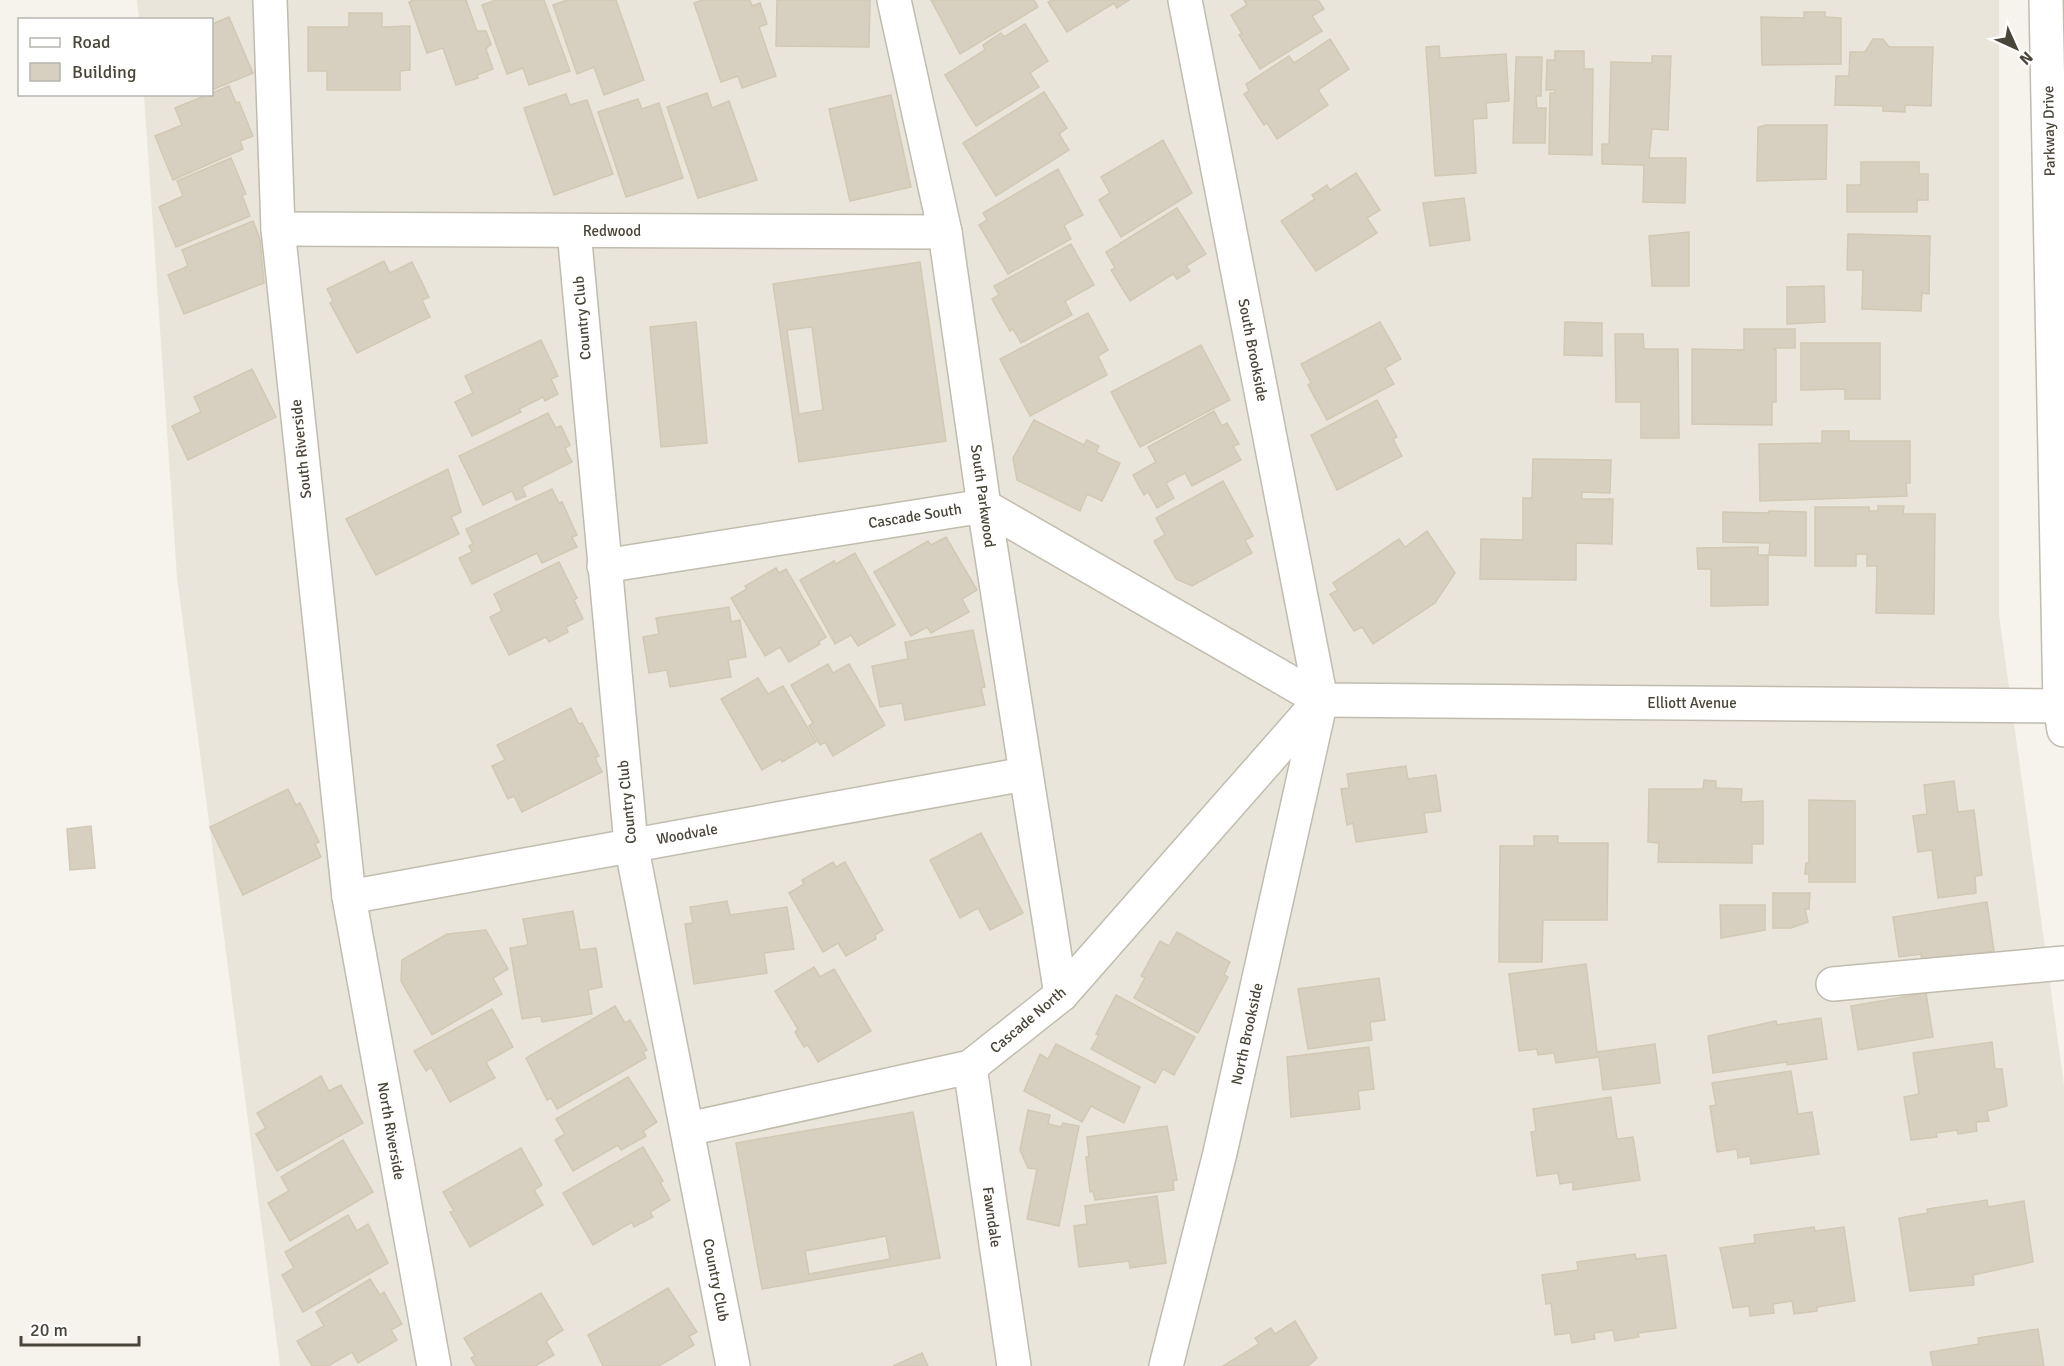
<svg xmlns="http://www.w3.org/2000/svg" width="2064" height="1366" font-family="Signika,sans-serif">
<rect width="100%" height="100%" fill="#f5f3ec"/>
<polygon fill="#e9e5da" points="137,0 1999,0 1999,615 2064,1085 2064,1366 280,1366 177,577 144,95 212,94 212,20 139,19"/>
<g fill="#d7d0c1" stroke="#d2c8b4" stroke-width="1.5" fill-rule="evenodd">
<polygon points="413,0 466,0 477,31 486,31 491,44 486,49 493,69 477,75 478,78 456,85 443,48 427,53 409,2"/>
<polygon points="496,0 544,0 570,71 529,85 523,68 507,74 482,5"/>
<polygon points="567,0 616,0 644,80 604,95 594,67 577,74 553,5"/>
<polygon points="702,0 750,0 752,6 760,3 767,24 759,27 776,76 742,88 738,76 721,82 694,3"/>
<polygon points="777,0 870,0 869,47 776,46"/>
<polygon points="931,0 1034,0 1038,7 960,54"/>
<polygon points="1052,0 1129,0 1117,8 1114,3 1067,32 1048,2"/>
<polygon points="1244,0 1318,0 1324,9 1312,16 1322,31 1260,69 1239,35 1242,34 1231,15 1247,5"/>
<polygon points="1804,12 1825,12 1825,17 1841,18 1841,64 1762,65 1761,17 1804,18"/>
<polygon points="349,13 382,13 382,27 410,26 410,70 400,71 400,90 327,90 327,71 308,71 308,27 349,27"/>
<polygon points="229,17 253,73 212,90 212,24"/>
<polygon points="1025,24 1048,61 1030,73 1039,87 976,126 945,75 985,50 983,45 1001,33 1004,37"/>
<polygon points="1330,39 1349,69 1318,90 1328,105 1277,139 1267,123 1264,125 1244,94 1249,91 1246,84 1289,56 1294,63"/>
<polygon points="1873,39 1883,39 1889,47 1933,47 1931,106 1905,105 1905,112 1883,111 1883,106 1835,105 1836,76 1849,76 1850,52 1865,52"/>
<polygon points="1439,46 1440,58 1506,54 1509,101 1486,103 1487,118 1473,119 1476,173 1435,176 1426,47"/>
<polygon points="1555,51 1584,51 1584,69 1593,69 1592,155 1549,154 1550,93 1555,93 1555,90 1546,90 1547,60 1555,60"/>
<polygon points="1652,56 1671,56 1668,130 1652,129 1649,158 1686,158 1685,203 1643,202 1644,165 1602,164 1602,144 1609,144 1611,62 1652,63"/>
<polygon points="1516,57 1542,57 1541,96 1536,96 1537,108 1546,108 1545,143 1513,143"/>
<polygon points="229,86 236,103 239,102 253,136 240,141 243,149 173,180 155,136 182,125 175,108"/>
<polygon points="1044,92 1067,128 1059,134 1069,150 996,196 963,143"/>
<polygon points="707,93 712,108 729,101 757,180 698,198 667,107"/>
<polygon points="566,94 570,105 587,100 613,174 554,195 524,108"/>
<polygon points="891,95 911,187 850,201 829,109"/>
<polygon points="638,99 642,109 659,103 683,178 626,197 598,112"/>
<polygon points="1766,125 1827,125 1826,179 1757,181 1758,127"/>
<polygon points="1163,140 1192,193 1121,237 1099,200 1110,193 1101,177"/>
<polygon points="231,158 246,194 242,195 250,216 176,247 159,207 183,196 177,181"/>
<polygon points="1861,162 1919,162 1919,174 1928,174 1928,200 1917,200 1917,212 1847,212 1847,185 1861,185"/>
<polygon points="1058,169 1083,215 1064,225 1071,239 1008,274 979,225 987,220 983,213"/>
<polygon points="1356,173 1380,210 1367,218 1377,233 1316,271 1281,221 1315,199 1312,195 1327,185 1330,190"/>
<polygon points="1464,198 1470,240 1430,246 1423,203"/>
<polygon points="1177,208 1206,254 1186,266 1190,271 1177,279 1173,274 1130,301 1111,270 1115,268 1106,252"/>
<polygon points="253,221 260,239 264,283 184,314 168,275 188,266 182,250"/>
<polygon points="1689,232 1689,286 1652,286 1649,236"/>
<polygon points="1848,234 1930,236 1929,294 1922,293 1921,311 1862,309 1863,270 1847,270"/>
<polygon points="1071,244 1094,285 1065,301 1072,315 1021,343 1013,329 1010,331 992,299 999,295 994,286"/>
<polygon points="384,261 390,273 412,262 429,297 422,300 430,317 357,353 330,303 333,301 327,289"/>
<path d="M 920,262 L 946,441 L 799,462 L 773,284 ZM 812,327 L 823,410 L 799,414 L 787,330 Z"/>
<polygon points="1824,286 1825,322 1787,324 1787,287"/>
<polygon points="1088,313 1108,350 1098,356 1107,375 1030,416 1000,359"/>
<polygon points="696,322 707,443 661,447 650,327"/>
<polygon points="1380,322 1401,359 1385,368 1394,384 1327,420 1308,385 1311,383 1301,364"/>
<polygon points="1565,322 1602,323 1602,356 1564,355"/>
<polygon points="1744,329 1795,329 1795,348 1772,348 1776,350 1776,402 1772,402 1772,425 1692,424 1692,349 1744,350"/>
<polygon points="1615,334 1643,334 1644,349 1678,349 1679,438 1641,438 1641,402 1616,402"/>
<polygon points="541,340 558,376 551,379 558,394 545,401 543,397 519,409 521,412 472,436 455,402 473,393 465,376"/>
<polygon points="1801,343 1880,343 1880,399 1845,399 1845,389 1801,390"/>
<polygon points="1201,345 1230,400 1140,447 1111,392"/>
<polygon points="252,369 276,417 188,460 172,426 201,412 194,397"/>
<polygon points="1377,400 1397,437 1393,439 1402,456 1337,490 1311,435"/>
<polygon points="1214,411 1222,426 1227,423 1239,444 1233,446 1241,460 1192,486 1185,473 1166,483 1174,498 1157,508 1148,492 1144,495 1133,475 1156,462 1148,447"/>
<polygon points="548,413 556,428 561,426 570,445 565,448 572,462 522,487 526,496 516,500 512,491 483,505 459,456"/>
<polygon points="1034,420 1084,445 1087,440 1099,446 1096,452 1120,463 1102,501 1087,494 1080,511 1017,480 1013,458"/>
<polygon points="1822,431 1849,431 1849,441 1910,441 1910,483 1906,483 1907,496 1760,501 1759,444 1822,443"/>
<polygon points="1533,459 1611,460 1610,493 1582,492 1582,499 1613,499 1612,544 1576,543 1576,580 1480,579 1481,539 1523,540 1523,498 1532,498"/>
<polygon points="448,469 461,512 451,517 459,534 376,575 346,519"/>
<polygon points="1223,481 1253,536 1245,540 1252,553 1192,586 1176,579 1154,541 1165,535 1156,518"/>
<polygon points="552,489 559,503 562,502 577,535 572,537 577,547 542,563 537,553 472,584 459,558 472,552 469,546 473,544 466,529"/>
<polygon points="1878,506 1904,506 1903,514 1935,514 1934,614 1876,613 1877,566 1867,566 1867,554 1856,554 1856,566 1815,566 1815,507 1869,507 1869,511 1878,511"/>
<polygon points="1769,511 1806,512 1806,556 1769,555 1770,543 1723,542 1723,512 1769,513"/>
<polygon points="1427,531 1455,573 1435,603 1373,644 1362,627 1354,631 1330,594 1338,590 1333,583 1399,539 1405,547"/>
<polygon points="946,537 977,590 962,599 969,612 931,633 927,627 911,636 874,572 928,541 931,545"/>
<polygon points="1758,547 1758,555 1768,555 1768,605 1711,606 1711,569 1698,569 1697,548"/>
<polygon points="855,553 895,625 858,646 851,635 835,644 800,580 834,561 836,564"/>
<polygon points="559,562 577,598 574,600 583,619 566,627 568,632 549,642 546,637 509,655 490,617 502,611 494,594"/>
<polygon points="776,568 779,573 786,569 826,637 818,642 820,644 789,662 780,647 765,656 731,598 747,589 745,586"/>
<polygon points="729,607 731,622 740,620 746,657 728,660 731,677 670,687 667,670 649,673 643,637 659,634 656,618"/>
<polygon points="973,630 985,687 981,688 985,705 905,720 902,703 880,707 872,666 908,659 905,642"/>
<polygon points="828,664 833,673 849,664 885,725 833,756 825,742 820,745 809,726 813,723 791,685"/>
<polygon points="758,678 768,694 783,686 816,742 782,762 781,759 762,770 721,699"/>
<polygon points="571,708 579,724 582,723 599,756 595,758 602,772 522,812 514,796 508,799 492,766 505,760 497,745"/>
<polygon points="1406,766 1408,779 1436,775 1441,811 1424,813 1427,832 1356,842 1353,823 1347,825 1341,789 1349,788 1347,774"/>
<polygon points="1704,780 1716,781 1716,788 1742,789 1741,802 1763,801 1763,844 1752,844 1752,863 1658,862 1659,843 1648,842 1649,789 1703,789"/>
<polygon points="1954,781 1958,812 1974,810 1982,875 1975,876 1976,893 1938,898 1932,850 1918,852 1913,816 1927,814 1924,785"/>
<polygon points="288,789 296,805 300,803 319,842 315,844 321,857 243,895 210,827"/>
<polygon points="1809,800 1855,801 1855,882 1809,882 1809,874 1805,874 1806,863 1809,863"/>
<polygon points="91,826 95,868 70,870 67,829"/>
<polygon points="981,833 1023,913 990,930 978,908 960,918 930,860"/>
<polygon points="1534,836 1558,836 1558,843 1608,843 1607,920 1543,920 1542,962 1499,962 1500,846 1534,846"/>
<polygon points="833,862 836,867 845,862 883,930 875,935 876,939 846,956 838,943 823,952 789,893 804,884 802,880"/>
<polygon points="1773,893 1810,893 1809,909 1805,909 1808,922 1791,928 1773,928"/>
<polygon points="727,901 730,915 787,907 794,949 764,953 767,973 694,984 685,924 693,923 690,907"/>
<polygon points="1987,902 1994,951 1922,961 1921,954 1899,957 1893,917"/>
<polygon points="1720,905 1765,905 1765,930 1721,938"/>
<polygon points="573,911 580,950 596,948 602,987 588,990 592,1014 542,1022 541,1016 522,1019 510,948 528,945 523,919"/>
<polygon points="486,930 508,969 493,978 502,994 432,1035 401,981 402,960 447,934"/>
<polygon points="1177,932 1230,962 1224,975 1228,977 1198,1033 1134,998 1145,978 1141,976 1160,941 1169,946"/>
<polygon points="1586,964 1597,1052 1655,1044 1660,1083 1603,1090 1599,1057 1556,1063 1554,1053 1538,1055 1537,1049 1519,1051 1509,974"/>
<polygon points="814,967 820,977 834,969 871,1031 818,1062 808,1045 804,1047 795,1032 798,1029 775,991"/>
<polygon points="1379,978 1385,1020 1370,1022 1372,1040 1308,1049 1298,989"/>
<polygon points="1926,993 1933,1037 1858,1050 1851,1006"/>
<polygon points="1116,995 1195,1037 1174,1075 1163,1069 1155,1083 1091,1049 1099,1035 1096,1034"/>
<polygon points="615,1006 625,1023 630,1020 647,1050 643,1052 646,1058 557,1109 551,1098 547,1100 526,1058"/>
<polygon points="492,1009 513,1047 486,1062 495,1078 450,1102 431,1067 426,1071 414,1051"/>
<polygon points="1821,1018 1827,1059 1787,1065 1787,1062 1713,1073 1708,1036 1776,1021 1777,1025"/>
<polygon points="1992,1042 1995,1069 2002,1069 2007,1106 1987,1111 1989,1121 1976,1122 1977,1131 1958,1134 1957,1130 1936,1133 1937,1137 1911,1140 1904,1097 1919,1094 1913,1053"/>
<polygon points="1056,1044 1140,1087 1124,1123 1091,1106 1082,1122 1024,1091 1040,1054 1048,1059"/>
<polygon points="1369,1047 1374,1089 1358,1091 1360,1109 1291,1117 1287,1057"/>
<polygon points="1791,1071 1798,1114 1812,1112 1819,1154 1751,1164 1750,1156 1738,1158 1737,1149 1717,1152 1710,1106 1716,1105 1712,1083"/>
<polygon points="321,1076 329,1091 341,1085 363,1123 277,1171 256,1134 266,1128 257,1113"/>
<polygon points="628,1077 657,1122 643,1131 646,1136 621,1150 618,1145 573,1171 555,1140 565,1134 556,1119"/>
<polygon points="1611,1097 1617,1139 1633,1137 1640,1180 1573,1190 1573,1182 1560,1184 1558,1173 1537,1176 1531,1132 1536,1131 1533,1109"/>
<polygon points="1028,1110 1050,1115 1048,1124 1061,1127 1063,1123 1079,1126 1059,1226 1027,1219 1037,1169 1028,1168 1020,1150"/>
<path d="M 913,1112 L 940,1258 L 762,1289 L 736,1143 ZM 886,1236 L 890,1259 L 809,1274 L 805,1251 Z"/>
<polygon points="1167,1126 1177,1180 1173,1181 1174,1190 1095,1200 1093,1191 1090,1192 1086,1157 1089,1157 1087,1137"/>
<polygon points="343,1140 373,1192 290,1241 268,1203 289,1191 281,1177"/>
<polygon points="643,1147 663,1181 660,1182 670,1200 650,1212 653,1217 634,1227 632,1222 593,1245 563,1193"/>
<polygon points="521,1148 542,1185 534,1190 543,1205 470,1247 450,1212 454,1211 443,1192"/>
<polygon points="1157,1196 1166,1263 1130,1268 1129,1261 1079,1267 1074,1226 1087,1224 1085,1206"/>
<polygon points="1987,1200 1988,1207 2024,1201 2033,1262 1973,1275 1974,1285 1910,1291 1899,1218 1928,1213 1927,1209"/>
<polygon points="348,1215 357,1231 368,1224 388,1263 303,1312 282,1275 294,1268 285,1252"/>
<polygon points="1814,1227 1815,1231 1844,1227 1855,1301 1817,1307 1817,1311 1794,1314 1792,1301 1773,1304 1774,1313 1750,1316 1749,1306 1733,1308 1720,1248 1755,1243 1754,1235"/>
<polygon points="1635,1254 1636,1259 1666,1255 1676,1328 1638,1333 1639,1337 1615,1341 1613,1330 1594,1333 1595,1339 1572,1343 1570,1333 1555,1335 1551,1303 1546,1304 1542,1275 1578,1270 1577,1262"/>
<polygon points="370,1279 380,1295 384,1292 402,1324 391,1330 397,1340 358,1363 352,1352 328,1366 312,1366 297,1341 324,1326 316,1312"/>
<polygon points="668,1288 697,1332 689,1336 694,1345 659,1366 603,1366 588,1335"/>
<polygon points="541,1293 563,1330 546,1341 554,1355 535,1366 476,1366 471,1358 475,1356 464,1338"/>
<polygon points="1295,1321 1317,1358 1308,1366 1223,1366 1259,1344 1255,1338 1271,1328 1275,1334"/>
<polygon points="2038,1329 2044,1366 1933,1366 1930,1352 1979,1344 1978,1338"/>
<polygon points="922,1353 928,1366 893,1366"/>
</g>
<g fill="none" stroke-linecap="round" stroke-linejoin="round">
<defs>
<g id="minor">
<polyline points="270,0 278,229 349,897 434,1366"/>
<polyline points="894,0 945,232 984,506 1061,995"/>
<polyline points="2046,0 2060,706 2064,730"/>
<polyline points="278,229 945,232"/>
<polyline points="574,231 631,844 733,1366"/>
<polyline points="604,566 984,506 1321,700 2064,706"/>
<polyline points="349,897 1025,774"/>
<polyline points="1833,984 2064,963"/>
<polyline points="970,1067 1014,1366"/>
<polyline points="688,1129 970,1067 1061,995 1317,704"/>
<polyline points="1166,1366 1220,1153 1321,700 1185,0"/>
</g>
</defs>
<use href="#minor" stroke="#c1bcae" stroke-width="36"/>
<use href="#minor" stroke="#fff" stroke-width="33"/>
</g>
<g text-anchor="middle" stroke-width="6" stroke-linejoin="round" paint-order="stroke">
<g font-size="15" fill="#4a4539" stroke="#fff">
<text transform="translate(2049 131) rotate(-91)" y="5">Parkway Drive</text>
<text x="612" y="236">Redwood</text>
<text transform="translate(582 318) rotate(-95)" y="5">Country Club</text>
<text transform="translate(1253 350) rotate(79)" y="5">South Brookside</text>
<text transform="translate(301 449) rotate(-96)" y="5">South Riverside</text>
<text transform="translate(983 496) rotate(82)" y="5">South Parkwood</text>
<text transform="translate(915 516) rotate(-9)" y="5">Cascade South</text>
<text x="1692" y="708">Elliott Avenue</text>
<text transform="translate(627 802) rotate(-96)" y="5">Country Club</text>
<text transform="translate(687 834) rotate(-10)" y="5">Woodvale</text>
<text transform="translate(1028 1020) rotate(-40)" y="5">Cascade North</text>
<text transform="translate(1247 1034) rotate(-78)" y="5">North Brookside</text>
<text transform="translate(391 1131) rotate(80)" y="5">North Riverside</text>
<text transform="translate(992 1217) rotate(82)" y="5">Fawndale</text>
<text transform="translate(716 1280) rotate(79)" y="5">Country Club</text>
</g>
</g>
<rect x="18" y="18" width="195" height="78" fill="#ffffff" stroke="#b7b5b0" stroke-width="1.5"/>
<rect x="30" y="38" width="30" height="9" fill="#ffffff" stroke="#b7b5b0" stroke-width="1.5"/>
<text x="72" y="48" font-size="18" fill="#4a4539">Road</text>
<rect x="30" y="63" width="30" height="18" fill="#d7d0c1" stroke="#b7b5b0" stroke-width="1.5"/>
<text x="72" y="78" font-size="18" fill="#4a4539">Building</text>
<g transform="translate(2016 48) rotate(135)" stroke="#ffffff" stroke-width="4.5" paint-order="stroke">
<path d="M0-4.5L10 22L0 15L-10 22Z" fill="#4a4539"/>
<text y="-9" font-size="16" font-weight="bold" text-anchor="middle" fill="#4a4539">N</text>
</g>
<path d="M21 1336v9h118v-9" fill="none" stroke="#4a4539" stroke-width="3"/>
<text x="30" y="1336" font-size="18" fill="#4a4539" stroke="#ffffff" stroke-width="4.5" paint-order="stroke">20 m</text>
</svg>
